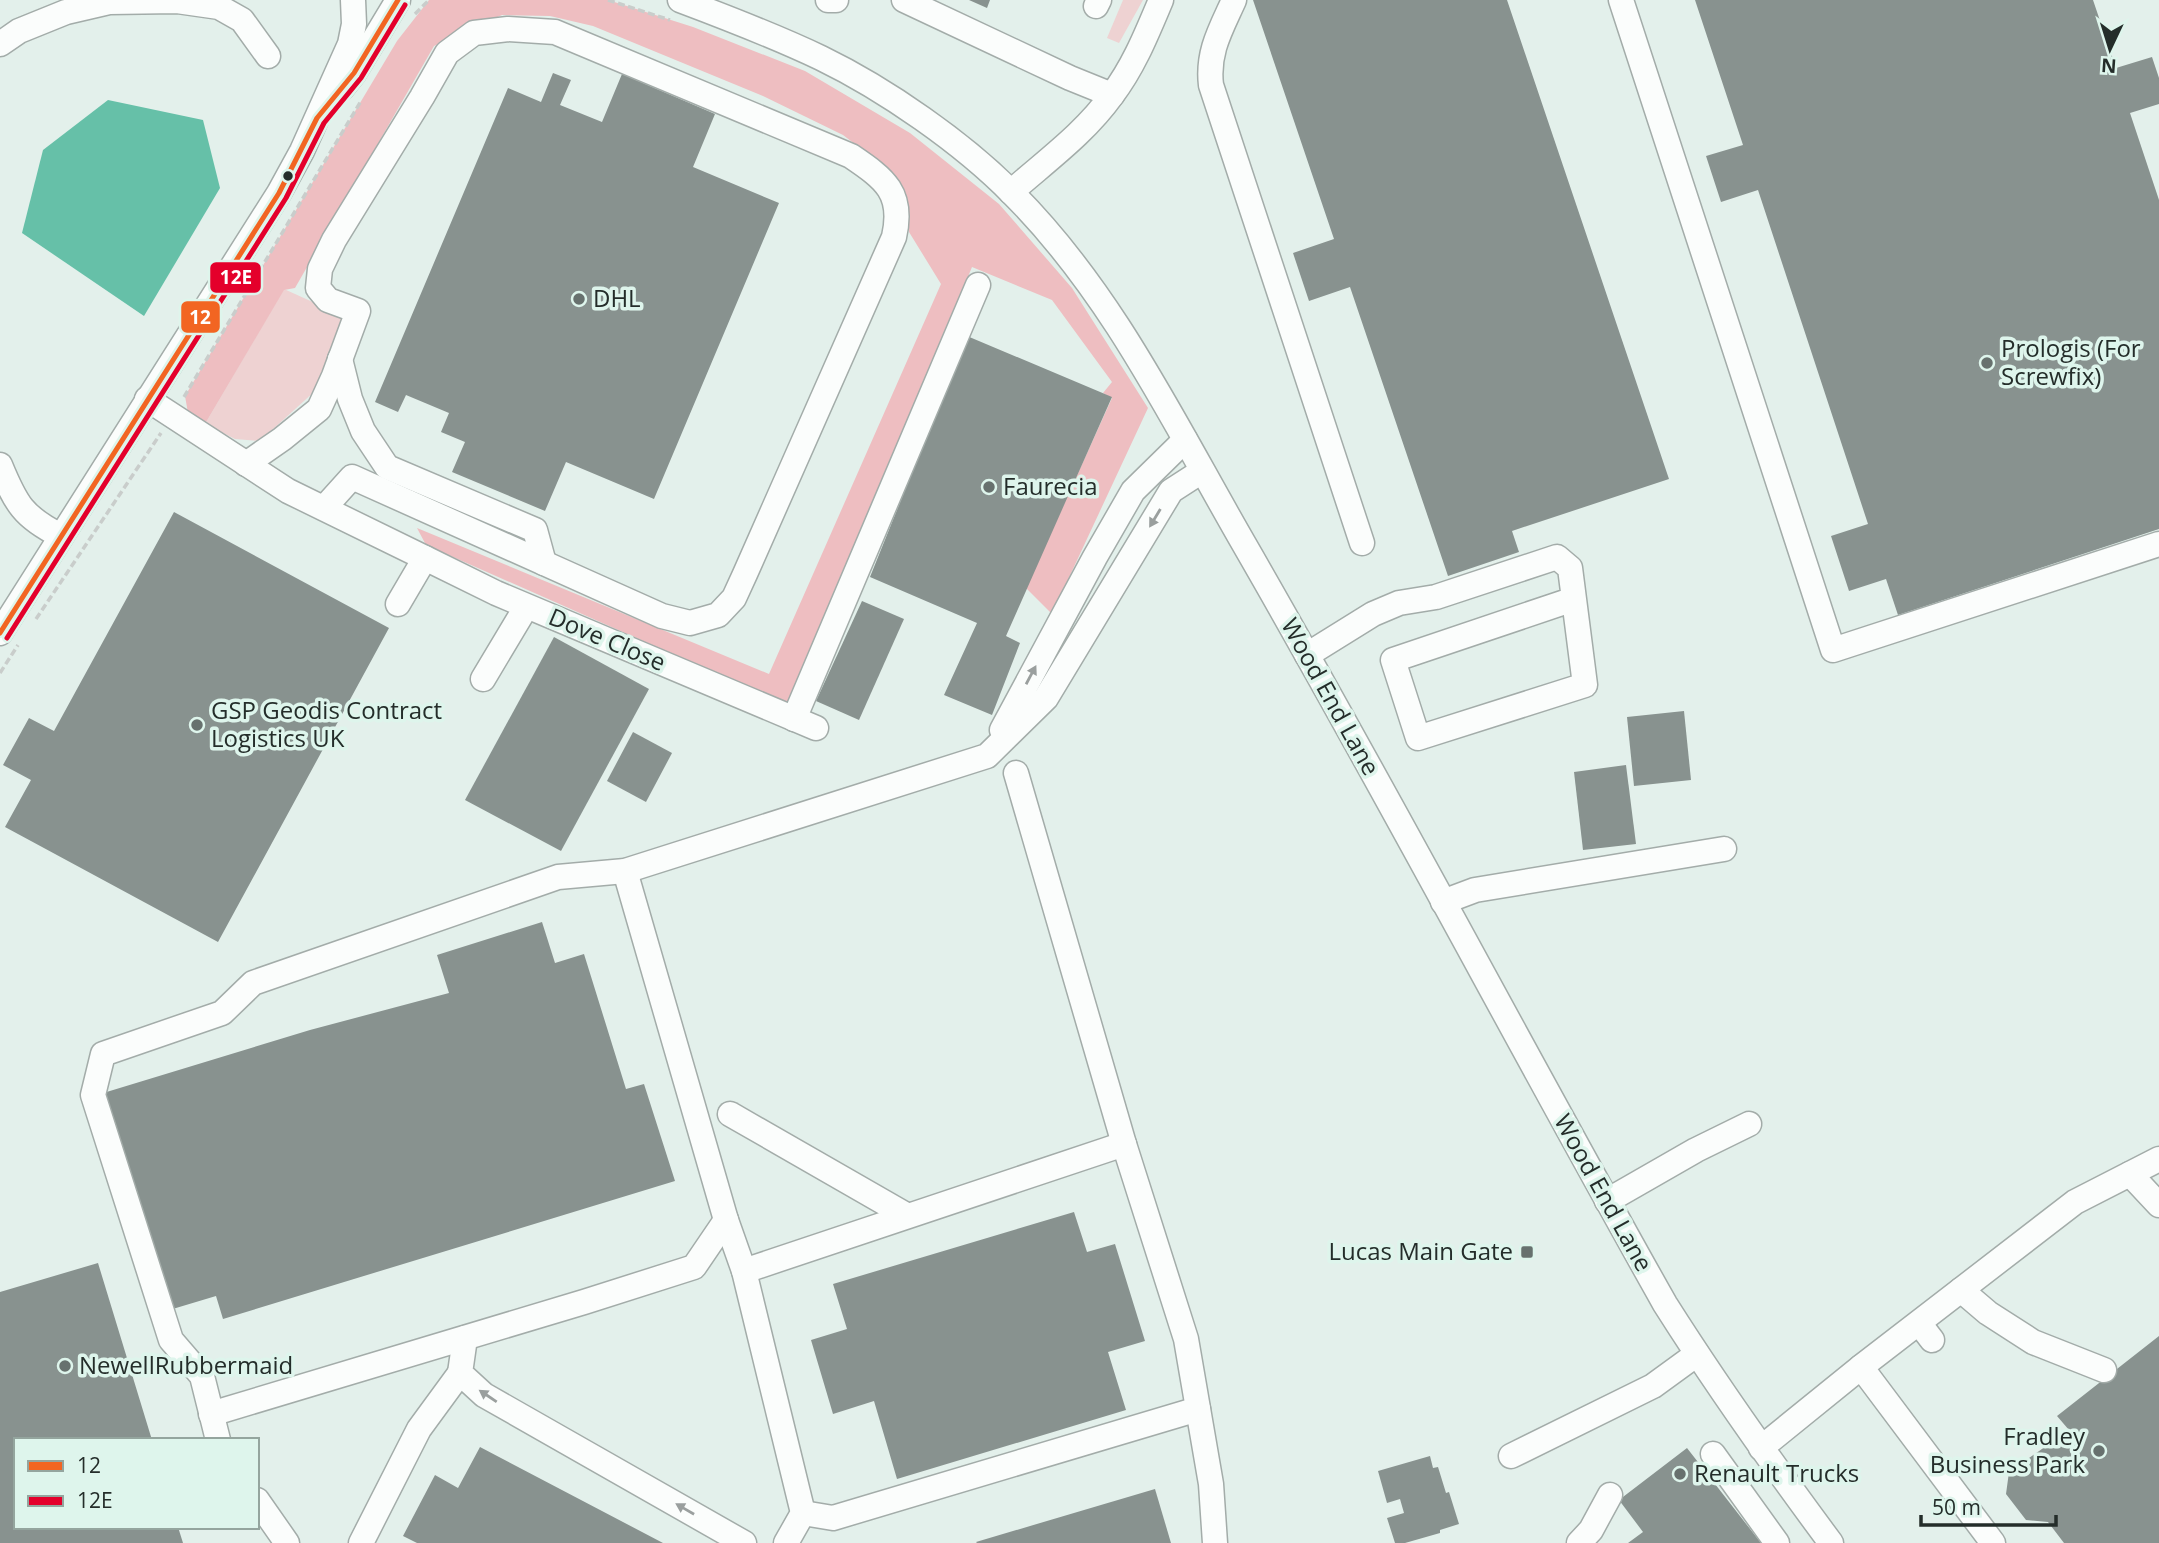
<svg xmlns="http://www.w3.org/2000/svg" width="2159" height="1543" font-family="'Open Sans',sans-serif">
<rect width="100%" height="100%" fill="#e3f0eb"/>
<g fill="#eed2d2">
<polygon points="1123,0 1143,0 1119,43 1107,38"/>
<polygon points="284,289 348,318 315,391 260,441 235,439 205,424"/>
</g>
<polygon fill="#eebec1" points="429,0 608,0 693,27 805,71 910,133 999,204 1072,288 1148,408 1052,614 1026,588 1112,398 1103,393 1112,382 1052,300 972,267 792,707 426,545 417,528 769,674 941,284 909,232 906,194 889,170 843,135 763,96 593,26 550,16 502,15 434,46 295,288 284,290 205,424 188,413 185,396 397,41"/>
<polygon fill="#66c0a8" points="108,100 203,120 220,188 144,316 22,233 43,150"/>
<g fill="#88928f">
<polygon points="969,0 990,0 987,8"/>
<polygon points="1253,0 1507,0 1669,479 1512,531 1519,552 1448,576 1350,287 1309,301 1293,253 1334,239"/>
<polygon points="1695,0 2093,0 2116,68 2152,57 2159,78 2159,104 2130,113 2159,200 2159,529 1898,615 1886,579 1849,591 1831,536 1868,524 1758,190 1721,202 1706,156 1743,145"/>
<polygon points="553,73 571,80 560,105 602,122 622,74 715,114 693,167 779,203 654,499 566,462 545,511 452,472 465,442 441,432 449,413 406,395 398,412 375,402 508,88 541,102"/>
<polygon points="967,336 1112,397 1006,636 1020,643 992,715 944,695 977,623 870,577"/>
<polygon points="174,512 389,628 218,942 5,827 31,780 3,765 29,718 54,731"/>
<polygon points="862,601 904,619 859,720 816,701"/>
<polygon points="554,637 649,689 561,851 465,800"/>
<polygon points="1684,711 1691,780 1634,786 1627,717"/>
<polygon points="633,732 672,753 646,802 607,781"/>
<polygon points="1626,765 1636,844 1583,850 1574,772"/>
<polygon points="542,922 555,963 584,954 626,1089 644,1084 675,1181 223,1319 216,1296 166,1311 100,1094 310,1030 449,993 437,955"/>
<polygon points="1074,1212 1087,1252 1115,1244 1145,1341 1108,1352 1126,1410 897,1479 874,1401 833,1414 811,1340 847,1329 833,1284"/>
<polygon points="98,1263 152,1440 16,1440 16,1527 178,1527 183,1543 0,1543 0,1292"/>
<polygon points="2159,1336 2159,1543 2064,1543 2048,1522 2026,1520 2006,1494 2009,1472 2069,1430 2057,1416"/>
<polygon points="480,1447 663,1543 417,1543 403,1536 435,1475 458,1488"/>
<polygon points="1687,1448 1761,1543 1628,1543 1643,1532 1619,1500"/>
<polygon points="1430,1456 1433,1468 1438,1467 1446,1493 1449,1492 1459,1524 1440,1530 1440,1533 1405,1543 1395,1543 1387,1518 1404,1513 1400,1499 1387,1503 1378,1471"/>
<polygon points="1155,1489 1171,1543 977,1543 976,1542"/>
</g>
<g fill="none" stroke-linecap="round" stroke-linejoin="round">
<defs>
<g id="minor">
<path d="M 680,0 C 728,18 775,36 821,58 C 885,89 963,143 1013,194 C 1113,294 1174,423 1244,544 C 1389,795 1523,1052 1665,1304 C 1717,1386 1773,1465 1831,1543"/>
<polyline points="828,0 836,0"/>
<polyline points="904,0 1070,78 1112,95"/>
<path d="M 1234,0 C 1221,29 1207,52 1211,85 L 1362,543"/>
<polyline points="1621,0 1833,650 2159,544"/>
<polyline points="1096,6 1099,0"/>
<polyline points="0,44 19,31 66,12 109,2 177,1 219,7 242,20 268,56"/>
<polyline points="342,88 354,73 398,0"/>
<path d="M 1011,192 C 1046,161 1085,133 1112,95 C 1134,66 1147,33 1161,0"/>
<polyline points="340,359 350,399 363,431 387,467 535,530 544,563"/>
<polyline points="147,399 288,491 425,558 496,593 816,728"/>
<path d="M 246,464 L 282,439 L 319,409 L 334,376 L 358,311 L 328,300 L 318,288 L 320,269 L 334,240 L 422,97 L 447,53 L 474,33 L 508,29 L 555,32 L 851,156 C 885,179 904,193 894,237 L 745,574 L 734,598 L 718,615 L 690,623 L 662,616 L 352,477 L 324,508"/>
<path d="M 0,465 C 16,504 23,517 61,536"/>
<polyline points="398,604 425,558"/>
<polyline points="0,633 279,193 302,151 350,44 354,24 353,0"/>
<polyline points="1307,655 1373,614 1399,603 1436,597 1557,557 1570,568 1585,685 1418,738 1393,660 1574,599"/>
<polyline points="483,679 526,607"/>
<polyline points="794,719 978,285"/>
<polyline points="1002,730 1095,557 1133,491 1185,440"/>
<polyline points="1016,773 1124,1144 1186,1339 1211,1484 1215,1543"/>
<polyline points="625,871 726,1220 744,1271 803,1513 786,1543"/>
<polyline points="1443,902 1475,890 1724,849"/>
<polyline points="730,1114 906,1215"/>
<polyline points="2130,1174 2159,1205"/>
<polyline points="1607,1201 1696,1150 1749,1124"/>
<polyline points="744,1271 1124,1144"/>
<polyline points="1961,1290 1988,1313 2033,1342 2104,1370"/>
<polyline points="1919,1323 1932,1340"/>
<polyline points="465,1338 460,1373 484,1395 744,1543"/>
<polyline points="1861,1367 1993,1543"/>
<polyline points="211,1414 584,1302 694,1267 726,1220"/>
<polyline points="218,1440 202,1376 171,1340 93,1095 103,1054 222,1013 253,983 558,877 625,871 987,756 1046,698 1171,491 1202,471"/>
<polyline points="1761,1448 1861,1367 2075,1202 2159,1159"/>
<polyline points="1713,1454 1777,1543"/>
<polyline points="1511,1456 1653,1386 1697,1354"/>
<polyline points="257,1500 287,1543"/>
<polyline points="803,1513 833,1518 1198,1409"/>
<polyline points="361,1543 419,1429 460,1373"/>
<polyline points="1579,1543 1591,1530 1610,1495"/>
</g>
</defs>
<use href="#minor" stroke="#a3aca9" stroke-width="27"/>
<g stroke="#c9cdcb" stroke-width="3.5" stroke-dasharray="7 3.5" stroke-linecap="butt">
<polyline points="608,0 670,20"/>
<polyline points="415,14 429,0"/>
<polyline points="184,397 361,101"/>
<polyline points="36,619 161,433"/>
<polyline points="0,673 18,645"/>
</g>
<use href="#minor" stroke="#fbfdfc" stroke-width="24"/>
<defs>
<polyline id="bus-1" points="0,633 279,193 317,118 354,73 398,0"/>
<polyline id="bus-2" points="7,638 286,198 324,123 361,78 405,5"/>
</defs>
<use href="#bus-1" stroke="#def5ec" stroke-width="10"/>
<use href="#bus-2" stroke="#def5ec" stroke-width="10"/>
<use href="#bus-1" stroke="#f26522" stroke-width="5"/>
<use href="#bus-2" stroke="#e4002b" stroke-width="5"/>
</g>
<defs><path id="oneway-solid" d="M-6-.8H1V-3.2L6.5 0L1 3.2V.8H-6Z" transform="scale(1.75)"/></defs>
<g fill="#9a9f9e">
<use href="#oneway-solid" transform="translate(1155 518) rotate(121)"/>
<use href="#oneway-solid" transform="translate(1031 675) rotate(-62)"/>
<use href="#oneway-solid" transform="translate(488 1396) rotate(-146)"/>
<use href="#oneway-solid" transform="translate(685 1509) rotate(-150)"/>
</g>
<circle fill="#242d2a" stroke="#def5ec" stroke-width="2.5" cx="288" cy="176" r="6"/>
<g fill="#67716e" stroke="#def5ec" stroke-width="2.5">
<circle cx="579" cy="299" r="7"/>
<circle cx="1987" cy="363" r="7"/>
<circle cx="989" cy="487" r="7"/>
<circle cx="197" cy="725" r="7"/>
<rect x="1520" y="1245" width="14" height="14" rx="3.5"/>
<circle cx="65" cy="1366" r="7"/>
<circle cx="2099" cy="1451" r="7"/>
<circle cx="1680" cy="1474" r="7"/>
</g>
<g text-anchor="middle" stroke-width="7" stroke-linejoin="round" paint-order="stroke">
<g font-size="24" fill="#242d2a" stroke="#def5ec" text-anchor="start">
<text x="593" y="307">DHL</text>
<text x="2001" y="357">Prologis (For<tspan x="2001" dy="28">Screwfix)</tspan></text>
<text x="1003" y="495">Faurecia</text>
<text x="211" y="719">GSP Geodis Contract<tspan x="211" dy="28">Logistics UK</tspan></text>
<text x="1513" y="1260" text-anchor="end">Lucas Main Gate</text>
<text x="79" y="1374">NewellRubbermaid</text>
<text x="2085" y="1445" text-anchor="end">Fradley<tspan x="2085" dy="28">Business Park</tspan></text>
<text x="1694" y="1482">Renault Trucks</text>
</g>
<g font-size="24" fill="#242d2a" stroke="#def5ec">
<text transform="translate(607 640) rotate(23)" y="8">Dove Close</text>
<text transform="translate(1330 697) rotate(61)" y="8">Wood End Lane</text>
<text transform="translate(1603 1193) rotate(61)" y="8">Wood End Lane</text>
</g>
</g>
<g stroke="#def5ec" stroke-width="2.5">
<rect x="209" y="261" width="53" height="33" rx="7" fill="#e4002b"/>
<rect x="180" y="300" width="41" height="34" rx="7" fill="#f26522"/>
</g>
<g font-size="19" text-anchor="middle" font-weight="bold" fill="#fff">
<text x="236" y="284">12E</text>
<text x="200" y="324">12</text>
</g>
<rect x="14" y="1438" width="245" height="91" fill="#def5ec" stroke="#94a59e" stroke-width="2"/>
<rect x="28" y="1461" width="35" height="10" fill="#f26522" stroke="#94a59e" stroke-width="2"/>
<text x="77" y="1473" font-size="21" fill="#242d2a">12</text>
<rect x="28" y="1496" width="35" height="10" fill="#e4002b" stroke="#94a59e" stroke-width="2"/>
<text x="77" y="1508" font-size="21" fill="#242d2a">12E</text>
<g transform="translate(2110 49) rotate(184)" stroke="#def5ec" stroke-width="5" paint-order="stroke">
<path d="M0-5L12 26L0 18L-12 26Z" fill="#242d2a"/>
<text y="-10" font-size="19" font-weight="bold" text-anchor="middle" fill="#242d2a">N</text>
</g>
<path d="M1921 1515v10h135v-10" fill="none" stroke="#242d2a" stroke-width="3.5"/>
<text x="1932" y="1515" font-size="21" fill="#242d2a" stroke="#def5ec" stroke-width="5" paint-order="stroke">50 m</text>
</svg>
